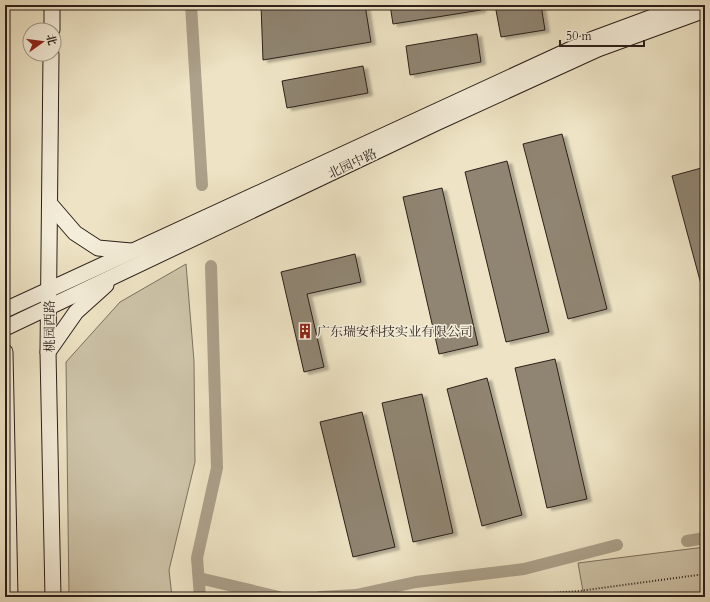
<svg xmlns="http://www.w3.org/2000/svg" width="710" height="602" font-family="Cardo,'Noto Serif SC',serif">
<defs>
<filter id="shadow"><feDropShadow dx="4.5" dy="2.5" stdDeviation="1" flood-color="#0004"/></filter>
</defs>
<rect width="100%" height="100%" fill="#eee4c5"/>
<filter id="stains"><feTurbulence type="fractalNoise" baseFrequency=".005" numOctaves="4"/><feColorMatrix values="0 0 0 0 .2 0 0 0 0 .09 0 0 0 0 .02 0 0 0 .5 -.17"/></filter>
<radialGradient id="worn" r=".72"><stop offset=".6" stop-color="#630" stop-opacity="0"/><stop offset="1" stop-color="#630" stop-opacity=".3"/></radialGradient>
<g fill="#cdc3a8" stroke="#7c7160">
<polygon points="186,264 194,361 195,462 169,570 172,597 69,597 66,362 120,302"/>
<polygon points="705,547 705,597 584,597 578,563"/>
</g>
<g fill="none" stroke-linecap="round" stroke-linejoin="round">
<g stroke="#aca18b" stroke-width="12">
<polyline points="191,5 202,185"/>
<polyline points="687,541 705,538"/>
<polyline points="199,578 279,597"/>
<polyline points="200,597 197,558 217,468 211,266"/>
<polyline points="320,597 356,595 416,582 524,569 617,545"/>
</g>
</g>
<g fill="#908572" stroke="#2b1f19" filter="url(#shadow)">
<polygon points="261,5 365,5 371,42 263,60"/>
<polygon points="390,5 481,5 481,10 393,24"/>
<polygon points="495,5 541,5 545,30 501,37"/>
<polygon points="477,34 481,62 410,75 406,46"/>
<polygon points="363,66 368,93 287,108 282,81"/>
<polygon points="562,134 607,309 568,319 523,144"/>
<polygon points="507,161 549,332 506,342 465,172"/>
<polygon points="705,167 705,288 702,288 672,176"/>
<polygon points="442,188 478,345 439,354 403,197"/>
<polygon points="355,254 361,282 307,294 324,367 304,372 281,272"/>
<polygon points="555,359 587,499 547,508 515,368"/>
<polygon points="487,378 522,515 482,526 447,389"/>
<polygon points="422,394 453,533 413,542 382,403"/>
<polygon points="362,412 395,547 353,557 320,422"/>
</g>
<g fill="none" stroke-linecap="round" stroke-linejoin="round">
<defs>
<g id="secondary">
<polyline points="52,30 52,5"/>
<polyline points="51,54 48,352 53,597"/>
<polyline points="50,204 75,233 98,248 131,251"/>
<polyline points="5,310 593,39 685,5"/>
<polyline points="5,328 436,123 598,49 705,10"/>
<polyline points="5,352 10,597"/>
<polyline points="48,352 76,312 106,285"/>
</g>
</defs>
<use href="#secondary" stroke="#2b1f19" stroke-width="17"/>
<polyline stroke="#2b1f19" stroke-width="2" stroke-dasharray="1 2" stroke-linecap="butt" points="494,597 579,591 705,574"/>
<use href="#secondary" stroke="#f4edd9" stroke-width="15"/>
</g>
<defs>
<symbol id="building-bare" viewBox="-9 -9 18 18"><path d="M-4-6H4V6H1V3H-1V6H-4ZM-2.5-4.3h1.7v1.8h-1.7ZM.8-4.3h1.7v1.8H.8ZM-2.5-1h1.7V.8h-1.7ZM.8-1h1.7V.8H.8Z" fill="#8f2418" stroke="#f4edd9" stroke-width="2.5" paint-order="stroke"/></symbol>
</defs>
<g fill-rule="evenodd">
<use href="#building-bare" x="294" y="320" width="22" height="22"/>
</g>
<g text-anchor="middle" stroke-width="3" stroke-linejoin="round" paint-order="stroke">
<g font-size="13" fill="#2b1f19" stroke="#f4edd9">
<text transform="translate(352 163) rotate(-25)" y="5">北园中路</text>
<text transform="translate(49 326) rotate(-90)" y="5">桃园西路</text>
</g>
<g font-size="13" fill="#2b1f19" stroke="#f4edd9" text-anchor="start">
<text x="317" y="336">广东瑞安科技实业有限公司</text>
</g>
</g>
<rect width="710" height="602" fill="none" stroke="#eee4c5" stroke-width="20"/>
<rect x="6" y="6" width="698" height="590" fill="none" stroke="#2b1f19" stroke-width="2"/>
<rect x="10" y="10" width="690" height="582" fill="none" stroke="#2b1f19"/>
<g transform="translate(42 42) rotate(76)"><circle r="19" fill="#f4edd9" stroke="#a49b8c"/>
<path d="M0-3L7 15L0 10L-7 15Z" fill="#8f2418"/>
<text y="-6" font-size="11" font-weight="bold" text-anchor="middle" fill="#2b1f19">北</text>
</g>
<path d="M560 40v6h84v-6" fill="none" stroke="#2b1f19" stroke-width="2"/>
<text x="566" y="40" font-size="12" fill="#2b1f19" stroke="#f4edd9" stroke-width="3" paint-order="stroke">50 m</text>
<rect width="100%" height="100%" filter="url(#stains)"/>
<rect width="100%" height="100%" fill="url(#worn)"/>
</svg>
